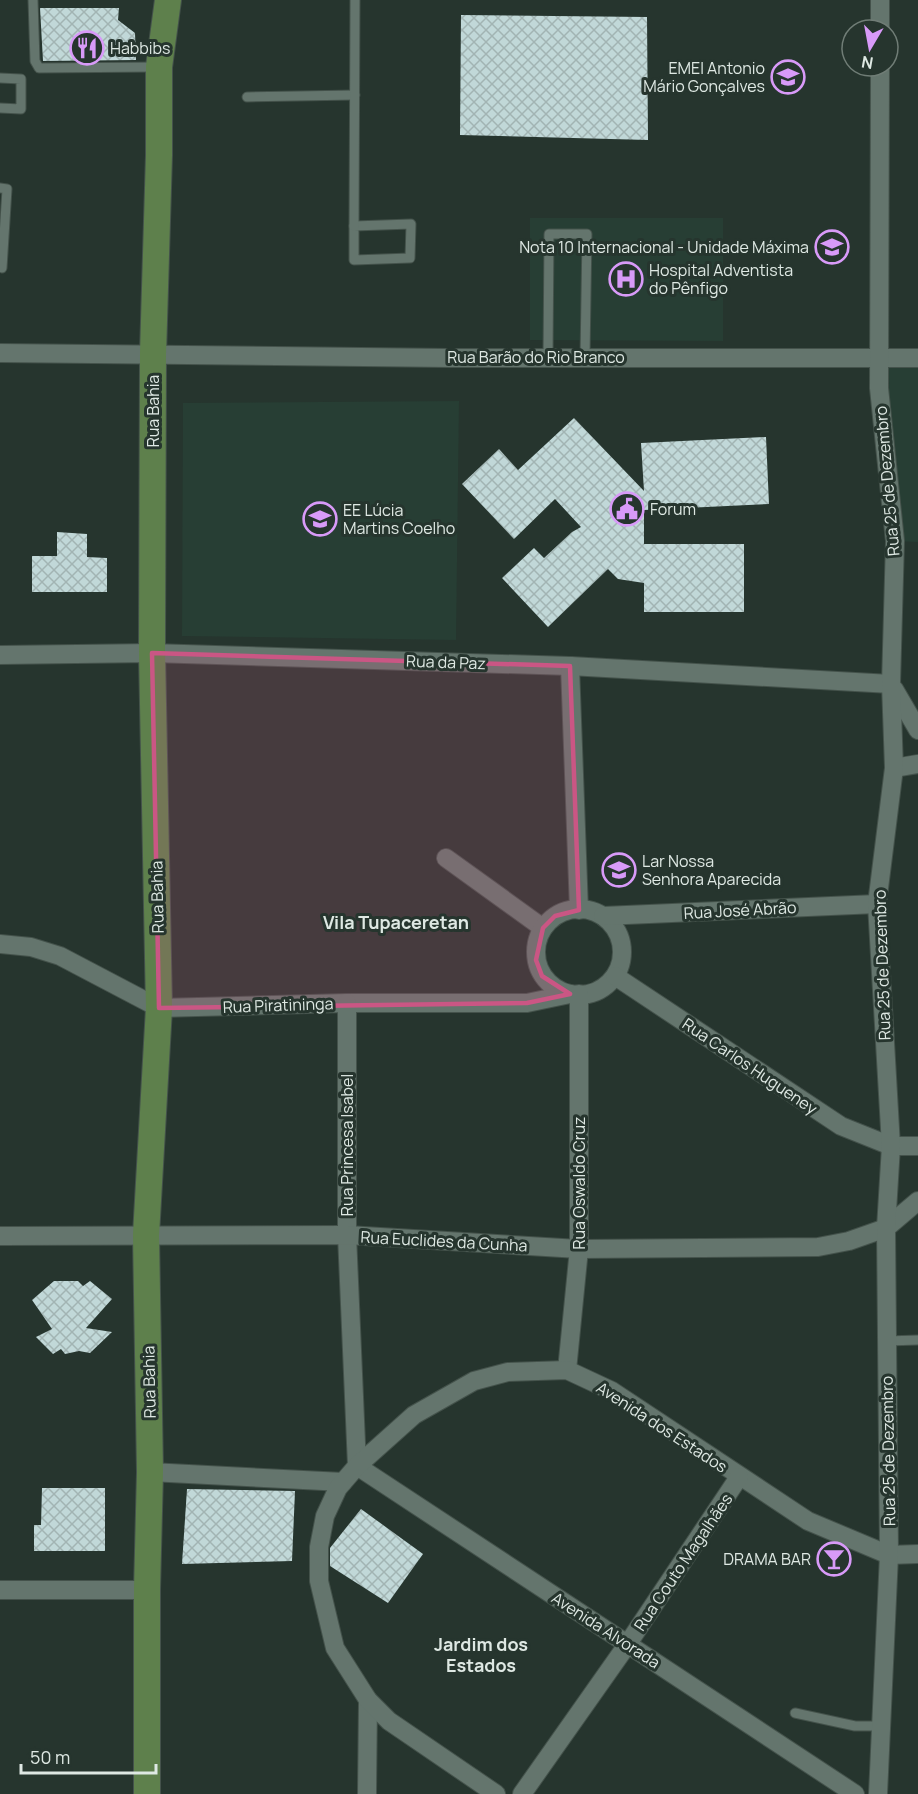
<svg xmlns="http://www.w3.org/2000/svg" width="918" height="1794" font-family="Manrope,sans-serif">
<defs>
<pattern id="building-cross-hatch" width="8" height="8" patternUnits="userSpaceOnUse" patternTransform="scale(1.5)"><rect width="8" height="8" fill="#c1d8d8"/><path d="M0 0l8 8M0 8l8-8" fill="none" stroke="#a2b4b3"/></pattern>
</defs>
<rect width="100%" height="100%" fill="#26352e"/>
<g fill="#273e34">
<polygon points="530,218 723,218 723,341 530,340"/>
<polygon points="879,358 918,358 918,542 895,541"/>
<polygon points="459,401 456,640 182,636 183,403"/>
</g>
<g fill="url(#building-cross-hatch)">
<polygon points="40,8 119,8 118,20 135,33 136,60 43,61"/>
<polygon points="461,15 647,17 648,140 460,135"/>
<polygon points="574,418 644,491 641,443 766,437 769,504 644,510 644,544 744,544 744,612 644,612 644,583 618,579 608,569 548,627 502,578 534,548 544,558 572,532 581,527 555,499 514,539 462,484 499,449 518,470"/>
<polygon points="57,532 87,534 87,557 107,558 107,592 32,592 32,556 57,556"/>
<polygon points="54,1281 78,1281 83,1286 90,1281 112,1299 86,1328 112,1332 90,1353 79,1351 65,1354 61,1349 53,1354 36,1337 52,1329 32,1300"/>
<polygon points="42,1488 105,1488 105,1551 34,1551 34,1525 41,1525"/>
<polygon points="187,1489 295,1491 292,1561 182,1564"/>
<polygon points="361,1509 423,1554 388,1603 330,1566 330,1548"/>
</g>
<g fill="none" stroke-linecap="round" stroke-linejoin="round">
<defs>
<g id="lane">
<polyline points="33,0 35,61 39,68 157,67"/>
<polyline points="0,78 21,79 21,109 0,108"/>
<polyline points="247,97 355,95"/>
<polyline points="0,188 7,189 2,268 0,267"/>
<polygon points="411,224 410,258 354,260 354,226"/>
<polyline points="354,226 355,0"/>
<polyline points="548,357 549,234 587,234 585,357"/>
<polyline points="887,1341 918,1340"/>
<polyline points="795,1713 855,1726 881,1726"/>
</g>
<g id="street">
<polyline points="880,30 880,0"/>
<polyline points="0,353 449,358 918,358"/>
<polyline points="0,655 152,653 570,666 891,684"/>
<polyline points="570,666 579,910"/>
<polyline points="894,689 918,730"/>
<polyline points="894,768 918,764"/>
<polyline points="446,858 543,928"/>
<circle cx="579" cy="952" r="43"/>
<polyline points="603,916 877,904"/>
<polyline points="0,944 31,947 60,956 159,1008 347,1003 527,1003 570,994"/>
<polyline points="615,976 841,1126 891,1146 918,1146"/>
<polyline points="347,1003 347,1235 357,1466 855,1794"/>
<polyline points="0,1236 347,1235 579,1249 818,1247 849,1241 886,1228 918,1201"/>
<polyline points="567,1370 579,1249 579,994"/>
<polyline points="150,1472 343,1482"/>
<polyline points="0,1590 147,1590"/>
<polyline points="367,1794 368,1700"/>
<polyline points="496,1794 389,1721 368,1700 335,1648 319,1581 319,1547 325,1516 338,1488 357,1466 414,1415 474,1381 508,1372 567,1370 612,1391 808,1521 889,1555 918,1554"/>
<polyline points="522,1794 627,1645 739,1477"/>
<polyline points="878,1794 889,1555 886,1228 891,1146 877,904 894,768 891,684 895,541 879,388 880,66"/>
</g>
<polyline id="secondary" points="147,1794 147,1590 150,1472 146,1235 159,1008 152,653 153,354 159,155 159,67 168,0"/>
</defs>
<use href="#lane" stroke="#44524b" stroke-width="11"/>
<use href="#street" stroke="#44524b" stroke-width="20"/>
<use href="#secondary" stroke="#44524b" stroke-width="28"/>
<use href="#lane" stroke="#64756d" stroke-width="9"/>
<use href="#street" stroke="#64756d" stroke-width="18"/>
<use href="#secondary" stroke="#5e804c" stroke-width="26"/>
</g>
<path fill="#ca5684" fill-opacity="0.2" stroke="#ca5684" stroke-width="4.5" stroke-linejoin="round" d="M 152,653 L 570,666 L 579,910 L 555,916 L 543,928 L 536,960 L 542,976 L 570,994 L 527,1003 L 159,1008 Z"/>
<defs>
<symbol id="restaurant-ring" viewBox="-11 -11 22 22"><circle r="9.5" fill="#26352e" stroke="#d89af8" stroke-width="1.5"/><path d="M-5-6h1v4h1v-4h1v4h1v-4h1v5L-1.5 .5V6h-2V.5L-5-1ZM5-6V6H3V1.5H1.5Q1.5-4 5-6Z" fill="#d89af8"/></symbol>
<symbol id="school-ring" viewBox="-11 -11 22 22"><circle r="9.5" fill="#26352e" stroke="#d89af8" stroke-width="1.5"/><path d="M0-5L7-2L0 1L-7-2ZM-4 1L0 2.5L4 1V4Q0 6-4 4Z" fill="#d89af8"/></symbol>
<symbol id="hospital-ring" viewBox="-11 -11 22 22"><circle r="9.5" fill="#26352e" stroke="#d89af8" stroke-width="1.5"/><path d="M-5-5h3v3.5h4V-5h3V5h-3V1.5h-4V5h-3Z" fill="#d89af8"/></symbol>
<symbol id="civic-ring" viewBox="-11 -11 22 22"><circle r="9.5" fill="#26352e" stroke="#d89af8" stroke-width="1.5"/><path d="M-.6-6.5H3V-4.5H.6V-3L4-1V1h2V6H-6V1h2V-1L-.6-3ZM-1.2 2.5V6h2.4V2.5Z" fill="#d89af8"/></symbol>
<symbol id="bar-ring" viewBox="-11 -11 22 22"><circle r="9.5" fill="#26352e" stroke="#d89af8" stroke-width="1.5"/><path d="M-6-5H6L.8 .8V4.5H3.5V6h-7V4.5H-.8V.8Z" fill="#d89af8"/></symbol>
</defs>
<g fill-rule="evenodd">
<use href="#restaurant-ring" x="68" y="29" width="38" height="38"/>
<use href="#school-ring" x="769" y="58" width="38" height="38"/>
<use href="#school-ring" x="813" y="228" width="38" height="38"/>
<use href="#hospital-ring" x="607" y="260" width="38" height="38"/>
<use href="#civic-ring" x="608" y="490" width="38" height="38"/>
<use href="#school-ring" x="301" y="500" width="38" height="38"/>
<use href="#school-ring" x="600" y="851" width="38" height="38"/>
<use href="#bar-ring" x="815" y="1540" width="38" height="38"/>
</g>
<g text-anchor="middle" stroke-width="6" stroke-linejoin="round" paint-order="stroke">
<g font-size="16" fill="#dee8e3" stroke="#26352e" text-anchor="start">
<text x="110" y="54">Habbibs</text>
<text x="765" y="74" text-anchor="end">EMEI Antonio<tspan x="765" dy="18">Mário Gonçalves</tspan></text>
<text x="809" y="253" text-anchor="end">Nota 10 Internacional - Unidade Máxima</text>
<text x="649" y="276">Hospital Adventista<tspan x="649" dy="18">do Pênfigo</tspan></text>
<text x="650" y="515">Forum</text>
<text x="343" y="516">EE Lúcia<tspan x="343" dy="18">Martins Coelho</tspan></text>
<text x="642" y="867">Lar Nossa<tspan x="642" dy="18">Senhora Aparecida</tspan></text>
<text x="811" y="1565" text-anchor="end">DRAMA BAR</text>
</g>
<g font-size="16" fill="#dee8e3" stroke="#26352e">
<text x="536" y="363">Rua Barão do Rio Branco</text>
<text transform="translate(153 411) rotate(-90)" y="6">Rua Bahia</text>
<text transform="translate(887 481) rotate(-95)" y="6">Rua 25 de Dezembro</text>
<text transform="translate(446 662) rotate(2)" y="6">Rua da Paz</text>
<text transform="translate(157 897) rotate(-91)" y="6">Rua Bahia</text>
<text transform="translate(740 910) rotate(-3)" y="6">Rua José Abrão</text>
<text transform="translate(882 965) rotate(-92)" y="6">Rua 25 de Dezembro</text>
<text transform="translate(278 1005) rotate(-2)" y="6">Rua Piratininga</text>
<text transform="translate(750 1066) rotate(34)" y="6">Rua Carlos Hugueney</text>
<text transform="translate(347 1145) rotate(-90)" y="6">Rua Princesa Isabel</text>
<text transform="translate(579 1183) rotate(-90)" y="6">Rua Oswaldo Cruz</text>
<text transform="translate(444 1241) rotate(3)" y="6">Rua Euclides da Cunha</text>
<text transform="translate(149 1382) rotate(-91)" y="6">Rua Bahia</text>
<text transform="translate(662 1427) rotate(33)" y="6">Avenida dos Estados</text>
<text transform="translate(888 1451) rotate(-91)" y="6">Rua 25 de Dezembro</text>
<text transform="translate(683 1562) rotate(-56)" y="6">Rua Couto Magalhães</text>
<text transform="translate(606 1630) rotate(33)" y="6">Avenida Alvorada</text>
</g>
<g font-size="18" font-weight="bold" fill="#dee8e3" stroke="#26352e">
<text x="396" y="929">Vila Tupaceretan</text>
<text x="481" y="1651">Jardim dos<tspan x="481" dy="21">Estados</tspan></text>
</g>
</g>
<g transform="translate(870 48) rotate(190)"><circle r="28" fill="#26352e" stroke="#707d76" stroke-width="1.5"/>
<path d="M0-4.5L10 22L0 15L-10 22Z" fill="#d89af8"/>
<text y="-9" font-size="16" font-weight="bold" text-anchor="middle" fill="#dee8e3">N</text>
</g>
<path d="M21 1764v9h135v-9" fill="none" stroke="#dee8e3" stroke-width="3"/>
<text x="30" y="1764" font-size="18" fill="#dee8e3" stroke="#26352e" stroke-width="4.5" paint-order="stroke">50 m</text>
</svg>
